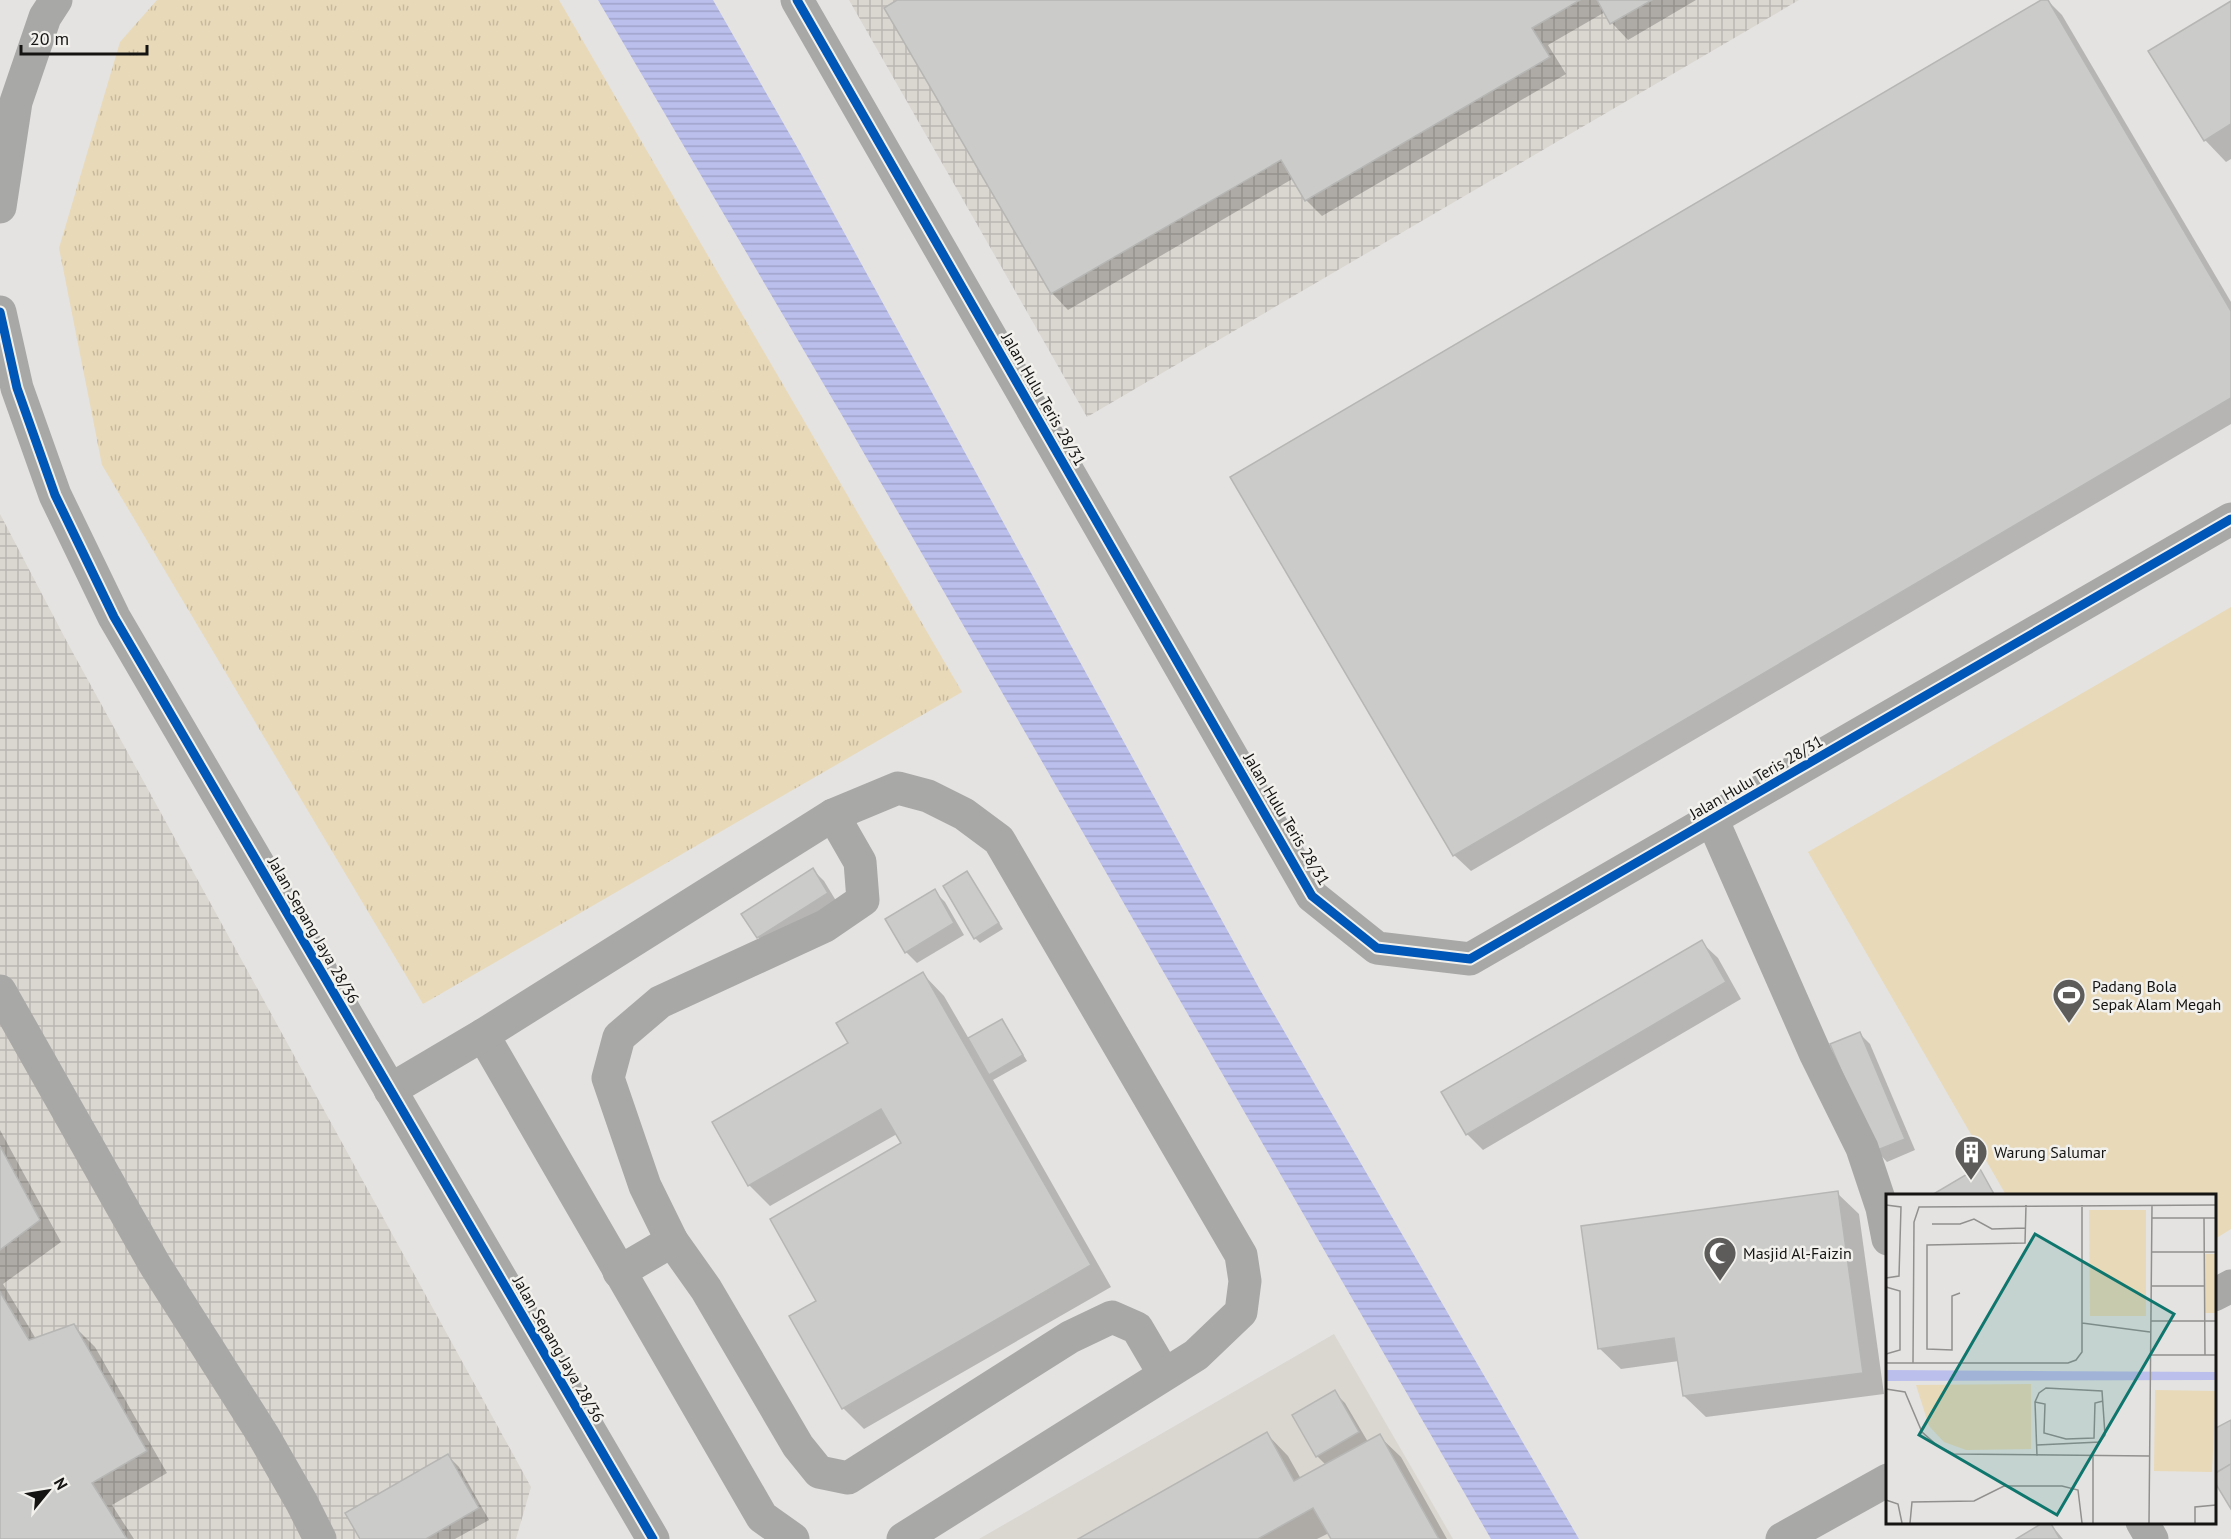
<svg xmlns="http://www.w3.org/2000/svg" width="2231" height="1539" font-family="'PT Sans',sans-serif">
<defs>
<pattern id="industrial-grid" width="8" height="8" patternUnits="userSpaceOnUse" patternTransform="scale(1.5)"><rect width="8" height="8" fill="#dad6d0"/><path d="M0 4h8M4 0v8" fill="none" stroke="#bab7b2"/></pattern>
<pattern id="grass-tufts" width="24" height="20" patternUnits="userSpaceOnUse" patternTransform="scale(1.5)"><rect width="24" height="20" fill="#e8d9b8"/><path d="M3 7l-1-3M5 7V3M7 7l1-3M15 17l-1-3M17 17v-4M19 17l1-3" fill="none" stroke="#c6b99d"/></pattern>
<pattern id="water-rules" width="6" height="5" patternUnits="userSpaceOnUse" patternTransform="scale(1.5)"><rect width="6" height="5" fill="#bbbfec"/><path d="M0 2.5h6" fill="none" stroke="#a0a3ca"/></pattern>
</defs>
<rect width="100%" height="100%" fill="#e4e3e1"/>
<polygon fill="#dad6d0" points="1334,1334 1453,1539 979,1539"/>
<g fill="url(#industrial-grid)">
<polygon points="849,0 1799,0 1087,417"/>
<polygon points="0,514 67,642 531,1487 516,1539 0,1539"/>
</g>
<polygon fill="url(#grass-tufts)" points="157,0 559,0 962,692 423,1004 102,465 59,248 120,42"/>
<polygon fill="#e8d9b8" points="2231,607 2231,1229 2215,1239 2214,1196 2006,1195 1808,852"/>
<polygon fill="url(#water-rules)" points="598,0 713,0 801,154 1259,988 1579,1539 1491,1539 843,417"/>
<g fill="#0003">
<polygon points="900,0 1696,0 1628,40 1612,23 1605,12 1548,45 1566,74 1322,216 1306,200 1294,178 1068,310 1052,293"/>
<polygon points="2044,0 2047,0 2062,15 2231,302 2231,424 1471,871 1454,855"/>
<polygon points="2231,2 2231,159 2226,162 2205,140"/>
<polygon points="813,870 824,881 838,904 769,948 758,937"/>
<polygon points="967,873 1003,929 980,943 975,938"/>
<polygon points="934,891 945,902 964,935 917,963 906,952"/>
<polygon points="1701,942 1718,958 1741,999 1483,1150 1467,1134"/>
<polygon points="923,974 944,996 969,1039 1001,1021 1006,1026 1027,1061 993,1080 1111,1287 864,1429 843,1408 818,1301 903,1144 897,1134 770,1206 749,1185 850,1044"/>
<polygon points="1859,1033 1870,1044 1915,1150 1887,1162 1876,1150"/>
<polygon points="0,1130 61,1242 3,1284 36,1339 73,1325 95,1347 167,1473 112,1505 134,1539 0,1539"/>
<polygon points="1979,1169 1996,1196 1933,1196"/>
<polygon points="1837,1193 1859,1214 1884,1394 1706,1417 1684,1396 1679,1361 1621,1369 1599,1348"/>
<polygon points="1334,1392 1345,1403 1368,1442 1379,1436 1401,1457 1447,1539 1332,1539 1329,1533 1317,1539 1081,1539 1267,1434 1288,1456 1301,1479 1326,1465 1317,1456"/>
<polygon points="448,1456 459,1467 489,1520 455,1539 362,1539"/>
<polygon points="2049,1522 2063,1539 2019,1539"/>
</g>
<g fill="#cbcbc9" stroke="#b6b6b4" stroke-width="1.5">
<polygon points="897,0 1580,0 1532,28 1550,57 1305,201 1281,160 1051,294 884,8"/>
<polygon points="1597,0 1652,0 1610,24"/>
<polygon points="2041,0 2048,0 2231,311 2231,398 1453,856 1230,477"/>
<polygon points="2231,1 2231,124 2204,141 2148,51"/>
<polygon points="813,868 828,893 757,938 741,914"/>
<polygon points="967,871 999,923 974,939 943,886"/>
<polygon points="935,889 954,923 905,953 885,919"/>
<polygon points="1702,940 1726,982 1466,1135 1441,1092"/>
<polygon points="923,972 1091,1265 842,1409 789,1316 816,1301 770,1219 901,1143 881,1109 748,1186 712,1122 848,1043 836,1023"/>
<polygon points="1002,1019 1023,1055 989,1075 968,1038"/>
<polygon points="1860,1032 1905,1139 1875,1151 1830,1044"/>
<polygon points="0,1146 40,1220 0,1250"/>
<polygon points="1979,1167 1995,1196 1930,1196"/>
<polygon points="1838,1191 1863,1373 1683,1396 1674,1338 1598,1349 1581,1226"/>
<polygon points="0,1292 29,1340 74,1324 147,1451 92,1483 127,1539 0,1539"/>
<polygon points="1335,1390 1359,1432 1316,1457 1292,1415"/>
<polygon points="2231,1420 2231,1464 2214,1474 2214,1429"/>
<polygon points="1267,1432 1294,1481 1380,1434 1439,1539 1331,1539 1313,1508 1258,1539 1078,1539"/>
<polygon points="448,1454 479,1508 426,1539 360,1539 345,1513"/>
<polygon points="2231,1464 2231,1509 2214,1481 2214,1474"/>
<polygon points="2044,1522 2050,1522 2060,1539 2016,1539"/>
</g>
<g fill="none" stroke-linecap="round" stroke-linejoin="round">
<g stroke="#a8a8a7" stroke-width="33">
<polyline points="797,0 1312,896 1377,948 1470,959 2231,519"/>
<polyline points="0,207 16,102 45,17 56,0"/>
<polyline points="0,312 17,388 55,495 114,617 653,1539"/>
<polyline points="833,815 860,862 863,900 825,926 660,1002 619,1037 608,1078 645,1186 672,1241 706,1289 798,1446 819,1472 848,1478 1070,1337 1112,1317 1137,1328 1164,1374"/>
<polyline points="1712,819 1816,1055 1862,1148 1882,1208 1888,1239"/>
<polyline points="0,991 155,1265 263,1435 302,1503 320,1539"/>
<polyline points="483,1035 762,1517 793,1539"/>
<polyline points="390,1090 483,1035 833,815 898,788 928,796 964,814 999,840 1241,1255 1245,1281 1241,1312 1196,1355 903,1539"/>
<polyline points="619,1272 672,1241"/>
<polyline points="2214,1295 2231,1286"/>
<polyline points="2142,1522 2152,1539"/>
<polyline points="1782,1539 1888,1480"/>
</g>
<defs>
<g id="cycleway">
<polyline points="797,0 1312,896 1377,948 1470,959 2231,519"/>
<polyline points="0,312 17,388 55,495 114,617 653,1539"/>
</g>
</defs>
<use href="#cycleway" stroke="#f2f1ed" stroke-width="13"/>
<use href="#cycleway" stroke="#0057b8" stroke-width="9"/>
</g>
<defs>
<symbol id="stadium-pin" viewBox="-11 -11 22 30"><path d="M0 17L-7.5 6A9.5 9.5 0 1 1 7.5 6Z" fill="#5d5c5b" stroke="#f2f1ed"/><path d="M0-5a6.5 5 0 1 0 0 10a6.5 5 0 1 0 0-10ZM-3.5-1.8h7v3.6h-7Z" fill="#fff"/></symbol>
<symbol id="building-pin" viewBox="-11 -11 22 30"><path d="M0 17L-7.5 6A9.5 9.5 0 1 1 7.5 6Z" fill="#5d5c5b" stroke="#f2f1ed"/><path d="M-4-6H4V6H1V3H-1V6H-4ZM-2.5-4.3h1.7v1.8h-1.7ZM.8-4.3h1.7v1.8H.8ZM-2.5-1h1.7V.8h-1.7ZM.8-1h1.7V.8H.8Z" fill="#fff"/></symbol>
<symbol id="mosque-pin" viewBox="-11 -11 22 30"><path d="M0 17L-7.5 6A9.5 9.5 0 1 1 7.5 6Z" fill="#5d5c5b" stroke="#f2f1ed"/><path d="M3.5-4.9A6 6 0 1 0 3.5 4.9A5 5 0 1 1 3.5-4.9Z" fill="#fff"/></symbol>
</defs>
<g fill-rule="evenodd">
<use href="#stadium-pin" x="2050" y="976" width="38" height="52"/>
<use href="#building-pin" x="1952" y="1133" width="38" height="52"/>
<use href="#mosque-pin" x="1701" y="1234" width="38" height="52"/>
</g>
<g text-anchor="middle" stroke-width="5" stroke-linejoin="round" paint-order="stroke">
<g font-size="16" fill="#151413" stroke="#f2f1ed">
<text transform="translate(1044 399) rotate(60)" y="6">Jalan Hulu Teris 28/31</text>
<text transform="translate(1756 777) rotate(-30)" y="6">Jalan Hulu Teris 28/31</text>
<text transform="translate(1287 819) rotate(59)" y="6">Jalan Hulu Teris 28/31</text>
<text transform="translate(314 930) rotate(60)" y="6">Jalan Sepang Jaya 28/36</text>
<text transform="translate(559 1349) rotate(60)" y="6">Jalan Sepang Jaya 28/36</text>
</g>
<g font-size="16" fill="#151413" stroke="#f2f1ed" text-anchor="start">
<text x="2092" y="992">Padang Bola<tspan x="2092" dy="18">Sepak Alam Megah</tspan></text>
<text x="1994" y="1158">Warung Salumar</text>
<text x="1743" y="1259">Masjid Al-Faizin</text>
</g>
</g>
<g transform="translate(1886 1194)">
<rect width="330" height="330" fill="#e4e3e1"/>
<path d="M 145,190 L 145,255 L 80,256 L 58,248 L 43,232 L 30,191 Z" fill="#e8d9b8"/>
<path d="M 319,60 L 330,60 L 330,119 L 319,119 Z" fill="#e8d9b8"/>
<path d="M 203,16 L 260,16 L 260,122 L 204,122 ZM 269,196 L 330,197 L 326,278 L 268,277 Z" fill="#e8d9b8"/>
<path d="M 0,176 L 330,178 L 330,186 L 0,187 Z" fill="#bbbfec"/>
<path fill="none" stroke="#91908f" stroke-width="1.5" d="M 0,11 L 15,13 L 13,82 L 0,84M 266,24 L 330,24M 318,24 L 319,161M 46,30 L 74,30 L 88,25 L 106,35 L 140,34M 265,58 L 330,58M 265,92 L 318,92M 0,93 L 14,97 L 14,156 L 0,160M 74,99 L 66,102 L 66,156 L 41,155 L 41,51 L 139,49 L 140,11M 265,127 L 330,127M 196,129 L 264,138M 264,161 L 330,161M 0,169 L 182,169 L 190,166 L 196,158 L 196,11M 27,169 L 28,28 L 33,13 L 330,11M 0,195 L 19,198 L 36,238 L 53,253 L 68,260 L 263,262M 149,208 L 159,210 L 158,239 L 180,245 L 208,244 L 209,209 L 217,207M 151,251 L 214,248 L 219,241 L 216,197 L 160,194 L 153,199 L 149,208 L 151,262M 207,262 L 207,329M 0,306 L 12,310 L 16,329M 24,329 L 26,308 L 88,307 L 118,292 L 176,292 L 192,296 L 196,329M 263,329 L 266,12M 309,329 L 309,313 L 330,311"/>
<path fill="#0f766e" fill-opacity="0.15" stroke="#0f766e" stroke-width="3" d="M 149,40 L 288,120 L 171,321 L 33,241 Z"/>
<rect width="330" height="330" fill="none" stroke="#151413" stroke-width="3"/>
</g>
<g transform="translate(48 1491) rotate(60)" stroke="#f2f1ed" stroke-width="4.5" paint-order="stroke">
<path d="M0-4.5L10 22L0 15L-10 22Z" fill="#151413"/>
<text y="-9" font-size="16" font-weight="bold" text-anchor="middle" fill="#151413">N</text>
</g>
<path d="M21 45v9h126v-9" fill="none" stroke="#151413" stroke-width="3"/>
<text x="30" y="45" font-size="18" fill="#151413" stroke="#f2f1ed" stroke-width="4.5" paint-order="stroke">20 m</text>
</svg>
